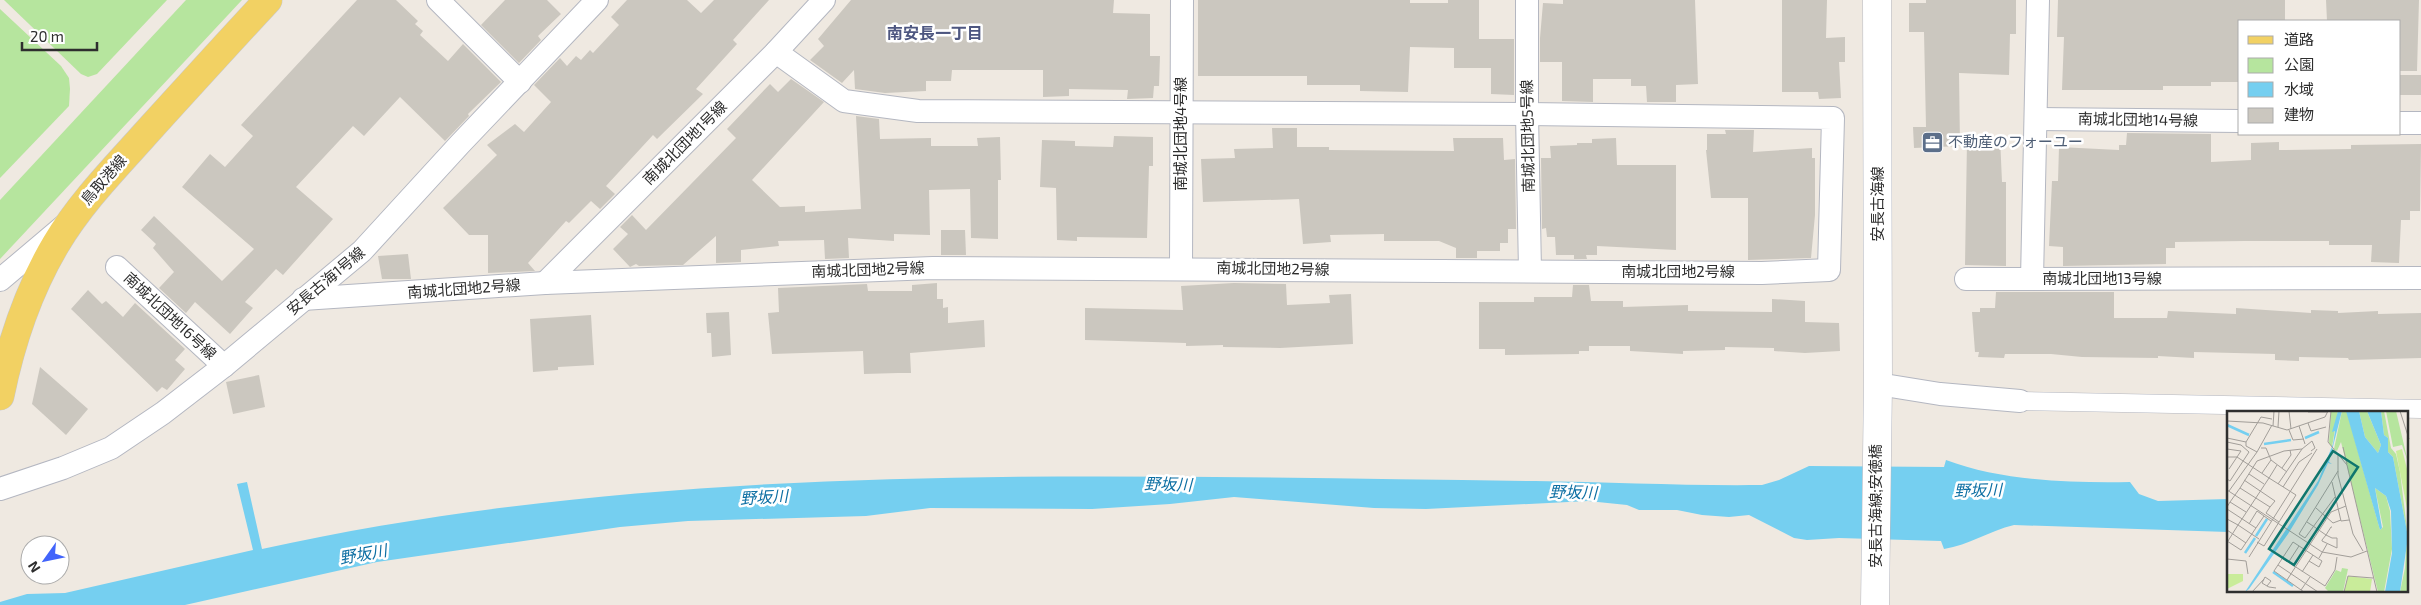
<svg xmlns="http://www.w3.org/2000/svg" width="2421" height="605" font-family="'Exo 2','Noto Sans JP',sans-serif">
<rect width="100%" height="100%" fill="#efe9e1"/>
<g fill="#b6e59e">
<polygon points="4,0 167,0 97,74 88,77 81,74"/>
<polygon points="186,0 242,0 0,259 0,200"/>
<polygon points="0,9 61,66 69,78 70,89 69,106 0,178"/>
</g>
<path fill="#75cff0" d="M 1946,460 C 2001,481 2072,483 2130,482 L 2139,494 L 2158,501 L 2228,499 L 2228,532 L 2014,525 C 1989,531 1969,545 1944,549 L 1941,541 L 1839,538 L 1807,540 L 1794,538 L 1749,515 L 1729,517 L 1702,515 L 1677,510 L 1639,510 L 1627,505 L 1588,501 L 1426,509 L 1374,508 L 1234,497 L 1170,504 L 1092,509 L 930,508 L 866,516 L 688,521 L 620,527 L 377,562 L 185,605 L 0,605 L 0,602 L 27,594 L 65,593 L 253,550 L 237,484 L 247,482 L 262,549 C 680,457 1110,477 1535,481 C 1611,482 1686,486 1762,485 L 1779,480 L 1809,466 L 1944,467 Z"/>
<g fill="#cbc7bf">
<polygon points="357,0 396,0 418,21 415,24 423,31 420,35 448,61 463,44 501,82 468,114 469,116 445,141 400,97 364,136 353,126 296,187 333,219 283,275 276,269 245,302 253,308 230,334 195,302 186,313 159,288 174,272 153,248 156,244 141,230 154,216 222,281 254,249 182,187 210,154 225,167 253,136 241,125"/>
<polygon points="505,0 547,0 561,14 538,36 541,40 519,63 481,25"/>
<polygon points="627,0 687,0 701,13 714,0 769,0 733,40 737,44 696,89 703,94 657,139 653,135 606,186 615,194 600,209 591,201 569,223 566,221 528,263 535,271 488,273 488,235 469,235 443,208 497,155 487,145 515,124 524,132 551,102 534,85 560,58 567,66 576,56 581,60 590,50 593,53 619,25 611,17"/>
<polygon points="851,0 1114,0 1113,13 1150,14 1150,56 1160,56 1159,86 1154,86 1153,98 1127,99 1128,90 1069,89 1069,96 1043,97 1043,70 952,70 951,81 926,81 926,91 885,93 855,89 854,70 842,83 810,60 824,46 818,39"/>
<polygon points="1198,0 1410,0 1410,3 1448,3 1448,0 1479,0 1479,39 1514,39 1514,95 1491,94 1491,68 1454,68 1454,48 1410,47 1408,92 1360,91 1360,85 1307,85 1307,76 1198,76"/>
<polygon points="1563,0 1695,0 1698,84 1676,85 1676,102 1647,102 1646,86 1631,86 1631,79 1593,79 1593,102 1562,101 1562,62 1540,62 1540,38 1543,3 1563,4"/>
<polygon points="1782,0 1827,0 1826,38 1845,37 1845,62 1839,62 1841,98 1819,99 1818,92 1782,92"/>
<polygon points="1926,0 2016,0 2016,34 2010,34 2009,75 1959,73 1960,146 1914,148 1913,127 1926,127 1924,32 1909,32 1909,3 1926,3"/>
<polygon points="2058,0 2285,0 2285,21 2240,21 2240,82 2211,82 2211,86 2163,86 2163,90 2062,90 2064,37 2057,37"/>
<polygon points="2326,0 2419,0 2417,71 2400,71 2400,21 2327,21"/>
<rect x="2400" y="75" width="21" height="20"/>
<polygon points="791,79 824,102 752,180 780,207 805,206 805,212 861,209 856,116 879,119 880,139 931,138 931,146 978,146 977,138 1000,137 1001,180 998,180 998,239 971,238 970,189 929,190 930,235 894,234 894,241 848,238 849,258 825,259 824,240 778,241 779,246 741,250 741,262 716,263 716,236 683,265 639,266 636,264 630,267 613,249 628,234 620,227 632,215 646,230 736,138 727,129 770,84 778,92"/>
<polygon points="1272,128 1297,128 1297,147 1329,147 1329,150 1454,151 1453,138 1503,138 1504,160 1515,159 1516,229 1508,229 1508,243 1500,243 1500,251 1477,251 1477,258 1456,258 1456,248 1439,241 1384,241 1384,234 1330,235 1331,242 1303,244 1299,199 1203,202 1201,159 1235,158 1234,149 1273,148"/>
<polygon points="1725,130 1754,130 1753,152 1812,148 1812,158 1815,158 1815,215 1811,258 1748,260 1748,198 1711,198 1706,150 1707,150 1707,134 1726,134"/>
<polygon points="2127,133 2211,134 2211,162 2251,160 2251,143 2279,142 2279,150 2351,149 2351,145 2421,144 2420,211 2410,211 2410,220 2401,220 2399,263 2371,262 2372,245 2329,245 2329,241 2244,241 2175,242 2175,248 2166,248 2166,264 2063,266 2063,247 2049,246 2052,181 2058,181 2059,147 2119,150 2119,145 2126,145"/>
<polygon points="1114,136 1153,137 1153,166 1149,166 1147,238 1077,237 1077,241 1057,240 1056,188 1040,187 1042,140 1075,141 1075,146 1113,147"/>
<polygon points="2000,137 2002,182 2006,182 2006,266 1965,265 1967,141"/>
<polygon points="1616,138 1617,165 1676,165 1676,250 1597,246 1597,255 1586,255 1587,259 1574,259 1574,255 1556,255 1555,237 1547,237 1546,228 1542,229 1541,158 1551,158 1550,146 1577,145 1577,143 1592,143 1592,139"/>
<polygon points="941,230 965,230 966,255 941,255"/>
<polygon points="408,254 411,279 382,279 378,256"/>
<polygon points="937,283 937,299 943,299 943,308 948,307 948,323 984,320 985,347 910,353 911,373 898,373 864,374 863,351 772,354 768,313 779,312 778,288 867,284 868,291 912,291 912,285"/>
<polygon points="1234,283 1286,284 1287,305 1330,303 1329,295 1351,294 1353,344 1280,348 1223,347 1223,345 1186,346 1186,343 1085,340 1085,308 1183,310 1181,286"/>
<polygon points="1573,285 1589,285 1591,301 1623,301 1623,307 1688,305 1688,311 1772,312 1772,299 1805,301 1805,322 1839,323 1840,351 1805,353 1774,351 1774,348 1725,347 1725,350 1683,351 1683,354 1630,351 1630,346 1589,346 1589,351 1579,351 1579,354 1505,355 1505,349 1479,349 1479,302 1534,302 1534,297 1572,297"/>
<polygon points="88,290 102,304 106,301 123,317 135,303 185,349 175,360 185,369 167,390 162,387 157,392 71,309"/>
<polygon points="1996,292 2114,292 2114,318 2167,318 2168,311 2236,314 2236,308 2311,313 2311,310 2338,311 2338,313 2378,311 2378,314 2421,313 2421,358 2349,360 2348,358 2299,357 2299,361 2275,360 2275,354 2194,352 2194,358 2158,356 2158,358 2082,357 2051,354 2005,354 2004,358 1978,357 1979,352 1975,352 1972,312 1980,312 1980,308 1995,308"/>
<polygon points="729,312 731,355 712,357 711,333 707,333 706,313"/>
<polygon points="591,315 594,365 558,367 558,370 533,372 530,319"/>
<polygon points="40,367 88,409 66,435 32,404"/>
<polygon points="259,375 265,407 233,414 226,382"/>
</g>
<g fill="none" stroke-linecap="round" stroke-linejoin="round">
<defs>
<polyline id="pedestrian" points="2020,401 2421,409"/>
<g id="minor">
<polyline points="438,0 520,82"/>
<polyline points="1527,0 1527,114 1530,271"/>
<polyline points="2038,0 2032,279 2421,278"/>
<polyline points="2036,119 2240,121"/>
<polyline points="2400,123 2421,123"/>
<polyline points="117,267 224,366"/>
<polyline points="1181,268 1182,0"/>
<polyline points="1966,279 2032,279"/>
<polyline points="0,280 64,226"/>
<polyline points="545,283 776,52 824,0"/>
<polyline points="303,299 545,283 933,268 1762,273 1829,270 1833,118 1527,114 918,111 844,101 776,52"/>
<polyline points="1878,384 1940,394 2020,401"/>
<polyline points="0,489 63,468 111,448 163,413 224,366 362,251 460,144 597,0"/>
</g>
<polyline id="tertiary" points="1875,605 1878,384 1877,0"/>
<path id="primary" d="M 0,396 C 11,342 28,291 56,244 C 81,202 115,168 147,132 C 187,88 227,44 268,0"/>
</defs>
<use href="#pedestrian" stroke="#b4b7c1" stroke-width="19"/>
<use href="#minor" stroke="#b4b7c1" stroke-width="24"/>
<use href="#tertiary" stroke="#b4b7c1" stroke-width="29"/>
<use href="#primary" stroke="#c9c9c9" stroke-width="29"/>
<use href="#pedestrian" stroke="#fff" stroke-width="18"/>
<use href="#minor" stroke="#fff" stroke-width="22"/>
<use href="#tertiary" stroke="#fff" stroke-width="28"/>
<use href="#primary" stroke="#f2d163" stroke-width="28"/>
</g>
<defs>
<symbol id="office-square" viewBox="-11 -11 22 22"><rect x="-9" y="-9" width="18" height="18" rx="4" fill="#5c6f8a" stroke="#fff"/><path d="M-6-3h4V-5.5h4V-3h4V5H-6ZM-1-4.5V-3h2v-1.5ZM-6 0V1H6V0Z" fill="#fff"/></symbol>
</defs>
<g fill-rule="evenodd">
<use href="#office-square" x="1920" y="130" width="25" height="25"/>
</g>
<g text-anchor="middle" stroke-width="5" stroke-linejoin="round" paint-order="stroke">
<g font-size="15" fill="#2e2e2e" stroke="#fff">
<text transform="translate(2138 120) rotate(1)" y="5">南城北団地14号線</text>
<text transform="translate(1181 134) rotate(-90)" y="5">南城北団地4号線</text>
<text transform="translate(1528 136) rotate(-91)" y="5">南城北団地5号線</text>
<text transform="translate(685 143) rotate(-45)" y="5">南城北団地1号線</text>
<text transform="translate(104 180) rotate(-49)" y="5">鳥取港線</text>
<text transform="translate(1878 204) rotate(-90)" y="5">安長古海線</text>
<text transform="translate(1273 269) rotate(1)" y="5">南城北団地2号線</text>
<text transform="translate(868 270) rotate(-2)" y="5">南城北団地2号線</text>
<text x="1678" y="277">南城北団地2号線</text>
<text x="2102" y="284">南城北団地13号線</text>
<text transform="translate(326 281) rotate(-40)" y="5">安長古海1号線</text>
<text transform="translate(464 289) rotate(-4)" y="5">南城北団地2号線</text>
<text transform="translate(170 316) rotate(43)" y="5">南城北団地16号線</text>
<text transform="translate(1876 506) rotate(-90)" y="5">安長古海線;安徳橋</text>
</g>
<g font-size="15" fill="#4e5e75" stroke="#fff" text-anchor="start">
<text x="1948" y="147">不動産のフォーユー</text>
</g>
<g font-size="16" font-weight="bold" fill="#4d5680" stroke="#fff">
<text x="935" y="39">南安長一丁目</text>
</g>
<g font-size="16" font-style="italic" fill="#0d6fa3" stroke="#fff">
<text transform="translate(1168 484) rotate(1)" y="6">野坂川</text>
<text transform="translate(1978 490) rotate(-1)" y="6">野坂川</text>
<text transform="translate(1573 492) rotate(1)" y="6">野坂川</text>
<text transform="translate(764 497) rotate(-3)" y="6">野坂川</text>
<text transform="translate(363 554) rotate(-10)" y="6">野坂川</text>
</g>
</g>
<g transform="translate(2227 411)">
<rect width="181" height="181" fill="#efe9e1"/>
<path d="M 104,0 L 111,0 L 105,36 L 102,32 ZM 115,0 L 120,1 L 153,119 L 156,116 L 148,77 L 159,85 L 163,100 L 165,138 L 157,181 L 151,181 L 114,31 L 110,40 L 107,38 ZM 132,0 L 140,0 L 142,5 L 154,34 L 151,42 L 138,26 ZM 154,0 L 157,0 L 164,37 L 169,43 L 173,61 L 181,126 L 166,46 L 161,41 L 161,27 L 157,24 ZM 159,0 L 169,0 L 181,51 L 175,34 L 166,36 ZM 180,127 L 181,181 L 173,181 L 178,157 ZM 115,157 L 121,158 L 116,181 L 102,181 L 98,177 L 109,159 L 114,161 Z" fill="#b6e59e"/>
<path d="M 175,38 L 181,62 L 181,103 L 169,40 ZM 0,163 L 16,163 L 16,170 L 0,178 ZM 121,165 L 145,168 L 143,181 L 117,181 Z" fill="#c9ec9a"/>
<path d="M 111,0 L 115,0 L 102,51 L 105,53 L 101,52 L 91,74 L 61,123 L 22,178 L 18,181 L 91,70 L 106,33 L 108,20 L 105,21 ZM 119,0 L 132,0 L 138,26 L 151,42 L 154,34 L 140,0 L 154,0 L 157,24 L 161,27 L 161,41 L 166,46 L 181,126 L 173,181 L 158,181 L 165,142 L 164,100 L 159,85 L 148,77 L 155,117 L 153,119 Z" fill="#75cff0"/>
<path fill="none" stroke="#75cff0" stroke-width="2.5" d="M 0,14 L 22,24M 78,27 L 92,21M 37,33 L 64,29M 29,125 L 40,108M 18,142 L 28,127M 46,161 L 66,175"/>
<path fill="none" stroke="#a29e99" stroke-width="1" d="M 62,0 L 64,18M 104,0 L 101,31 L 120,54 L 150,181M 173,0 L 182,28M 81,1 L 101,1M 0,10 L 36,12 L 60,19 L 98,6 L 101,0M 81,12 L 84,20 L 99,16M 46,15 L 47,0M 72,15 L 78,33M 51,16 L 52,0M 62,19 L 66,29 L 77,28M 0,27 L 19,31 L 34,6 L 45,8M 0,31 L 14,34 L 22,41 L 3,70 L 0,68M 19,31 L 19,35 L 30,41 L 45,14M 116,36 L 120,53M 34,37 L 39,37 L 44,49 L 60,61M 0,38 L 14,40 L 2,58M 75,38 L 85,30 L 88,37 L 84,40M 111,44 L 111,64 L 126,123 L 136,140M 0,46 L 10,46 L 42,67 L 11,114 L 0,108M 55,57 L 64,44 L 63,39M 35,62 L 44,49M 22,63 L 37,73M 17,69 L 48,90 L 43,96M 105,71 L 114,110 L 122,109M 51,73 L 75,38 L 57,40 L 30,50 L 13,77 L 43,96 L 39,102 L 52,111M 56,76 L 72,51 L 85,42M 0,79 L 95,141 L 124,146 L 140,140M 2,80 L 30,41M 108,86 L 78,127 L 72,123 L 111,60M 3,91 L 13,77M 0,96 L 3,91 L 19,101M 89,97 L 106,112 L 114,109M 0,98 L 29,117M 80,111 L 86,115 L 99,124 L 105,127 L 110,127 L 110,137 L 95,130 L 95,129 L 99,124 L 104,116 L 105,116M 22,113 L 30,100 L 37,105M 0,119 L 19,132M 0,130 L 14,139 L 37,105 L 44,110M 1,130 L 11,114 L 32,128M 30,131 L 37,135 L 69,84 L 42,67 L 50,54M 22,146 L 90,38M 55,147 L 98,175 L 108,159 L 110,146M 92,147 L 100,133M 0,148 L 19,150 L 21,163M 61,152 L 72,135M 51,154 L 91,181M 75,161 L 86,144M 60,169 L 104,101 L 119,95M 40,175 L 44,170 L 38,166 L 35,172 L 40,175 L 42,176 L 49,177M 74,179 L 83,166M 25,181 L 37,168M 77,181 L 47,160 L 66,131 L 95,150 L 92,156 L 82,150M 117,181 L 121,165 L 146,167"/>
<path fill="#0f766e" fill-opacity="0.15" stroke="#0f766e" stroke-width="2.5" d="M 106,40 L 131,56 L 67,154 L 42,138 Z"/>
<rect width="181" height="181" fill="none" stroke="#2e2e2e" stroke-width="2.5"/>
</g>
<rect x="2238" y="20" width="162" height="115" fill="#ffffff" stroke="#ababab"/>
<rect x="2248" y="36" width="25" height="8" fill="#f2d163" stroke="#ababab"/>
<text x="2284" y="45" font-size="15" fill="#2e2e2e">道路</text>
<rect x="2248" y="58" width="25" height="15" fill="#b6e59e" stroke="#ababab"/>
<text x="2284" y="70" font-size="15" fill="#2e2e2e">公園</text>
<rect x="2248" y="82" width="25" height="15" fill="#75cff0" stroke="#ababab"/>
<text x="2284" y="95" font-size="15" fill="#2e2e2e">水域</text>
<rect x="2248" y="108" width="25" height="15" fill="#cbc7bf" stroke="#ababab"/>
<text x="2284" y="120" font-size="15" fill="#2e2e2e">建物</text>
<g transform="translate(45 560) rotate(237)"><circle r="24" fill="#ffffff" stroke="#ababab"/>
<path d="M0-4L9 19L0 12L-9 19Z" fill="#4264fb"/>
<text y="-8" font-size="14" font-weight="bold" text-anchor="middle" fill="#2e2e2e">N</text>
</g>
<path d="M22 42v8h75v-8" fill="none" stroke="#2e2e2e" stroke-width="2.5"/>
<text x="30" y="42" font-size="15" fill="#2e2e2e" stroke="#ffffff" stroke-width="4" paint-order="stroke">20 m</text>
</svg>
